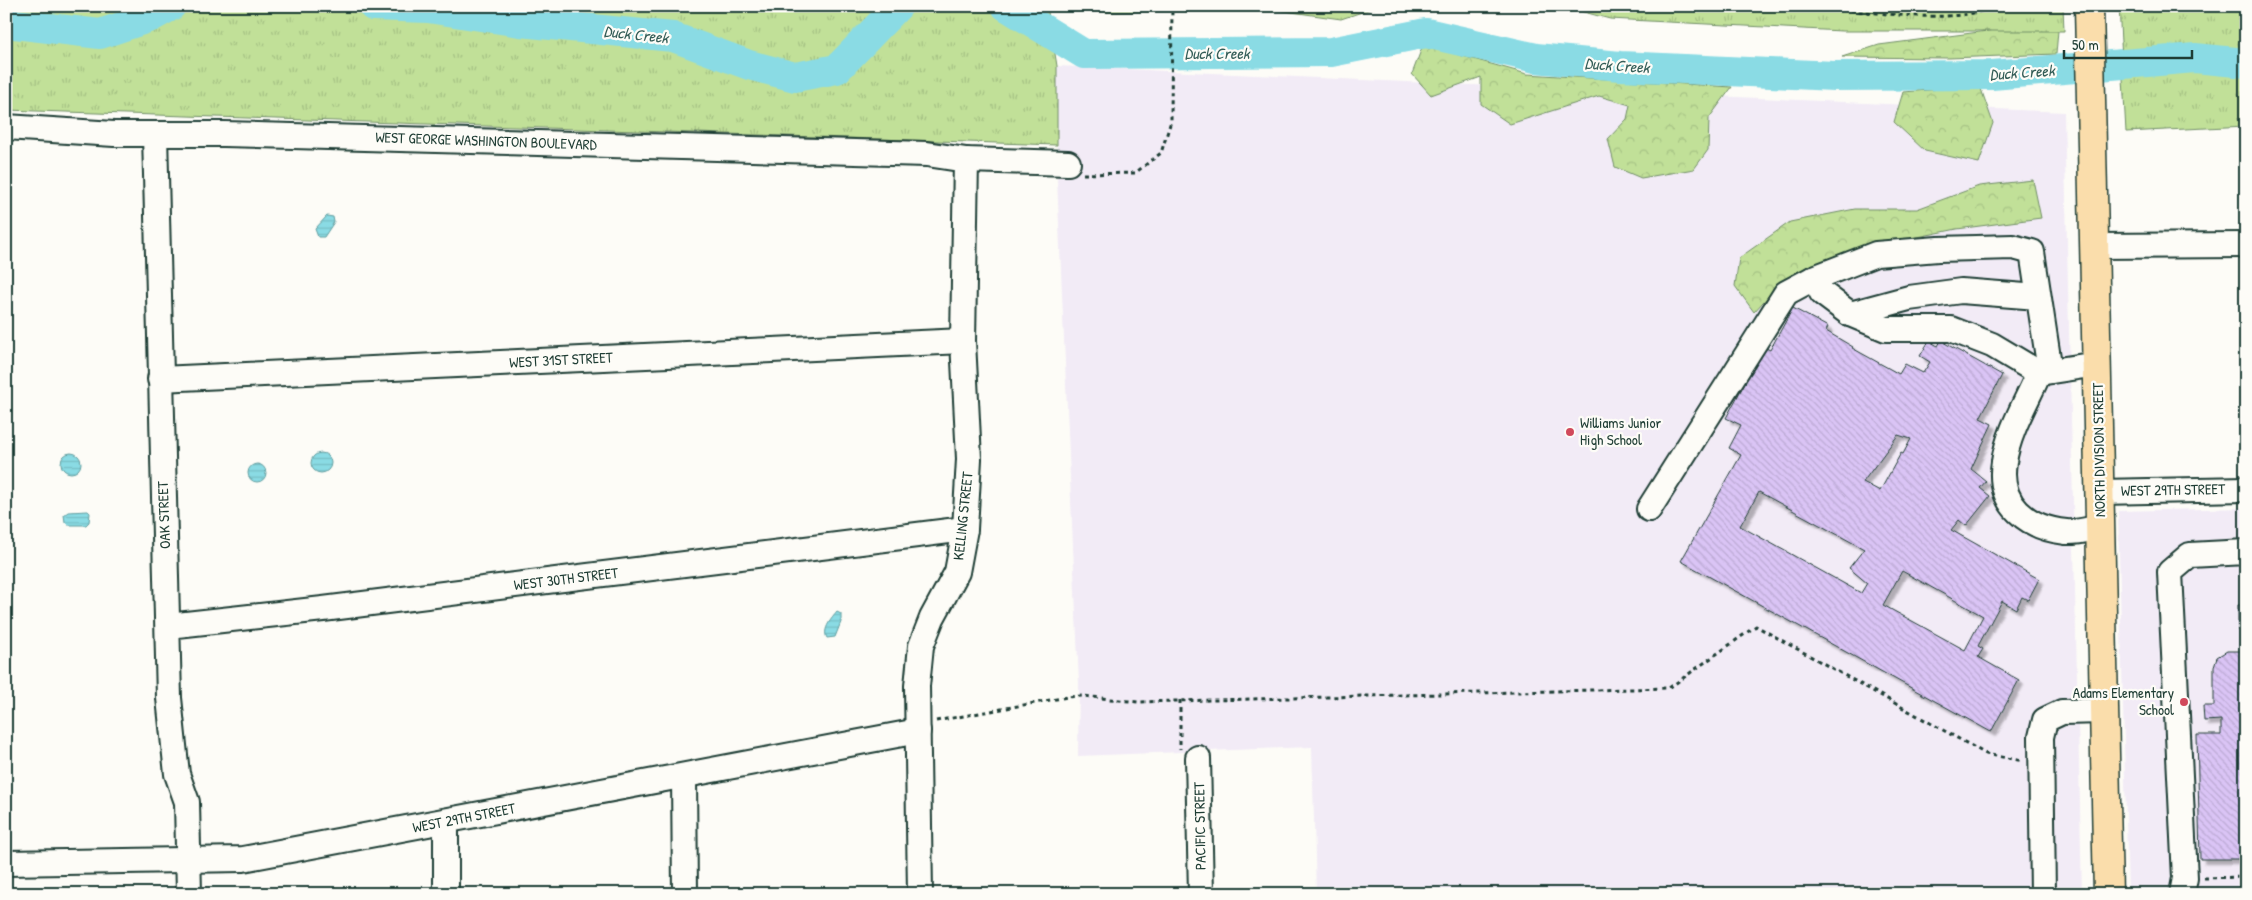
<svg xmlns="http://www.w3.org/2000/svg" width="2252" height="900" font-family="'Patrick Hand',sans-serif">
<defs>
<pattern id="forest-crowns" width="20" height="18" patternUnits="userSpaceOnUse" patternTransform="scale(1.25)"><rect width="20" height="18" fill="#c1e098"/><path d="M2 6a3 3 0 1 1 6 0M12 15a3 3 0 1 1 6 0" fill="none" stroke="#a5c184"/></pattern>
<pattern id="park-tufts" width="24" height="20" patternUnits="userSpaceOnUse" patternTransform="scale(1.25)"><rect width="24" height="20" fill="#c1e098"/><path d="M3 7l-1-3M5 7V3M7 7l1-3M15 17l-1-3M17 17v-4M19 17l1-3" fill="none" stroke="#a5c184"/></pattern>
<pattern id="water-rules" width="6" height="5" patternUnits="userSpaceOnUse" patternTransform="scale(1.25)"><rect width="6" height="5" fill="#8adbe4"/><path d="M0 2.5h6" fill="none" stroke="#77bdc4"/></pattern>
<pattern id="building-back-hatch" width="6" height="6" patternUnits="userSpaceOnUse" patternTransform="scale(1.25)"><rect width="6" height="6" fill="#dac4f5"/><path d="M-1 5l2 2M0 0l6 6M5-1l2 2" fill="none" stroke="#bba9d3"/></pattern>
<filter id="shadow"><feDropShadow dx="4.5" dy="4.5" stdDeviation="1" flood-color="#0004"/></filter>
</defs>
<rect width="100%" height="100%" fill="#fdfcf7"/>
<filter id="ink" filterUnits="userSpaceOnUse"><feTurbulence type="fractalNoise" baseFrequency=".02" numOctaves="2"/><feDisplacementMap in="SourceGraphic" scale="10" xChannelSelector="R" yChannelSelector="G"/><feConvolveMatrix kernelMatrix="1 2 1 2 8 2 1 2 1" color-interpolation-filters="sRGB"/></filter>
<g filter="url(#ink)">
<g fill="#f2ebf6">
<polygon points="1057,66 2064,112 2082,894 1316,894 1312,747 1078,756 1079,684 1057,179"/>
<polygon points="2246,508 2246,894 2128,894 2118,511"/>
</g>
<g fill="url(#forest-crowns)" stroke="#708e66">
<polygon points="2059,19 2056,54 1949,58 1842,57 1879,45 1995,30"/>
<polygon points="1423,45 1527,74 1732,87 1709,118 1708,150 1694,169 1641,178 1615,167 1608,139 1627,119 1630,105 1599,96 1510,124 1481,104 1481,77 1431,95 1412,74"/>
<polygon points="1980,86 1993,123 1979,163 1925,151 1894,122 1903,92"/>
<polygon points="2033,180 2041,218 1957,229 1853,250 1783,280 1754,312 1735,286 1739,258 1790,222 1855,209 1917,209 1979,186"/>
</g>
<g fill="url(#park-tufts)" stroke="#708e66">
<polygon points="6,6 1047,6 1057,66 1057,145 6,110"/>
<polygon points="1076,6 1380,6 1341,19 1263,8 1107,12"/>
<polygon points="1561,6 2063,6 2064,31 1842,31 1610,19"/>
<polygon points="2119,6 2246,6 2246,126 2126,132"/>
</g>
<g fill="url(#water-rules)" stroke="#5f9c9e">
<polygon points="327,216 333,217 334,222 324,237 318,237 315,229"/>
<circle cx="71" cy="463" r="10"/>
<circle cx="321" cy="463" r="10"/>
<circle cx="257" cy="473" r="9"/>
<polygon points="88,511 90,513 89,522 86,525 68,525 65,522 64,515 68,512"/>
<path d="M 837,612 L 841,614 L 841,622 L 835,637 L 827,638 C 822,629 832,618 837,612 Z"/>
</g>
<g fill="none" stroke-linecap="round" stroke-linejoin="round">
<g stroke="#8adbe4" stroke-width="30">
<polyline points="373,6 428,8 520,22 673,37 749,65 795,77 837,69 898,6"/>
<polyline points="1006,6 1084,54 1331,52 1426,33 1536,58 1620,66 1834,76 1992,75 2195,58 2246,63"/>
<polyline points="6,23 100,34 151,17 171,6"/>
</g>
</g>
<g fill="url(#building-back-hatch)" stroke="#1f3d34" fill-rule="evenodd" filter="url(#shadow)">
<path d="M 1793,308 L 1828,327 L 1826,331 L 1853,347 L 1852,348 L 1899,374 L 1905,364 L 1923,373 L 1930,362 L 1920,356 L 1929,341 L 1938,346 L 1941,341 L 2002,375 L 1980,418 L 1992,424 L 1971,469 L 1986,481 L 1980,488 L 1990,496 L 1966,526 L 1959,520 L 1951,530 L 2039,579 L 2028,600 L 2022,597 L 2016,609 L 2002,601 L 1978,646 L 1983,649 L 1978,657 L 2019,680 L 1991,732 L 1681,561 L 1741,455 L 1729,448 L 1741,425 L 1726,418 L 1764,347 L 1770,350 ZM 1898,435 L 1911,439 L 1903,454 L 1901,453 L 1880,491 L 1863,482 ZM 1759,492 L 1864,549 L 1849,568 L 1867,583 L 1861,593 L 1740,526 ZM 1902,571 L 1983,616 L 1965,650 L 1883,605 Z"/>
<polygon points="2238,605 2246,605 2246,629 2238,630"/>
<polygon points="2227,651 2246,651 2246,859 2200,859 2197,735 2221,735 2221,720 2204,721 2203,706 2214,706 2214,666 2217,657"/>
</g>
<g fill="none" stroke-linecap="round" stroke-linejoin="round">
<defs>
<g id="minor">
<polyline points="6,127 114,134 224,134 927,154 966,160 1068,163"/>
<polyline points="155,134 169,698 177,774 187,802 189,894"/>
<polyline points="2094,246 2246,245"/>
<polyline points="1814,278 1822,293 1850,314 1886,329 1951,329 1992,345 2039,373 2097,364"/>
<polyline points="1850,314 1909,298 1961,291 2038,297"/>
<path d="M 2039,373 C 2027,401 2008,432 2004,462 C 1997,505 2028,528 2066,532 C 2077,533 2090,529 2100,527"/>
<polyline points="160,379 963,341"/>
<polyline points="2100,492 2246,489"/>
<polyline points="1649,509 1786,293 1814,278 1876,254 1938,249 2013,247 2032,252 2050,371"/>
<polyline points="168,626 323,609 965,529"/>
<polyline points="1198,758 1201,894"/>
<polyline points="684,776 685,894"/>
<polyline points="6,863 243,859 918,731"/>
<polyline points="446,894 446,821"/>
<polyline points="920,894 917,686 921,646 932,618 957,572 965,529 969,459 963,341 966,160"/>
<polyline points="2043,894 2041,737 2045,720 2062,712 2104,711"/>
<polyline points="2182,894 2185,878 2170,572 2190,555 2246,552"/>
</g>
<polyline id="major" points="2089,6 2108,894"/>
</defs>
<use href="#minor" stroke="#1f3d34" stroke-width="28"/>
<use href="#major" stroke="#1f3d34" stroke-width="31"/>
<g stroke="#1f3d34" stroke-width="3" stroke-dasharray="4 4" stroke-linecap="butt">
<path d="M 1811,6 C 1859,10 1954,27 1995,6"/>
<polyline points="1083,174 1135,173 1161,153 1171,121 1172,6"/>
<polyline points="1180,700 1180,749"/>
<polyline points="936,721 1067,697 1083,696 1138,702 1669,688 1756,626 1986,754 2023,761"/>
<polyline points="2204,878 2246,877"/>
</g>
<use href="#minor" stroke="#fdfcf7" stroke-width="24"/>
<use href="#major" stroke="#faddab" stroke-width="28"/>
</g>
</g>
<g fill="#d1495b" stroke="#fdfcf7" stroke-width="2">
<circle cx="1570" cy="432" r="5"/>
<circle cx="2184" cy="702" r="5"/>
</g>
<g text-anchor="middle" stroke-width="4.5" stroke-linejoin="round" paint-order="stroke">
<g font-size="15" fill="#1f3d34" stroke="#fdfcf7">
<text transform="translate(486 141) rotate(2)" y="5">WEST GEORGE WASHINGTON BOULEVARD</text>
<text transform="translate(561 360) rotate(-3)" y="5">WEST 31ST STREET</text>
<text transform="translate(2099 450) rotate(-91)" y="5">NORTH DIVISION STREET</text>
<text transform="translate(2173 490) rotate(-1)" y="5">WEST 29TH STREET</text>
<text transform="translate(164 515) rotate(-92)" y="5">OAK STREET</text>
<text transform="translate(963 516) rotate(-84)" y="5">KELLING STREET</text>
<text transform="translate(566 579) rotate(-7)" y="5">WEST 30TH STREET</text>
<text transform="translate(464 818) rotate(-11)" y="5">WEST 29TH STREET</text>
<text transform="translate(1200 826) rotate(-91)" y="5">PACIFIC STREET</text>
</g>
<g font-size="15" fill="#1f3d34" stroke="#fdfcf7" text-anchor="start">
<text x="1580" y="428">Williams Junior<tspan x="1580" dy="17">High School</tspan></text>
<text x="2174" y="698" text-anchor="end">Adams Elementary<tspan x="2174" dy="17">School</tspan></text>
</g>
<g font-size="16" font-style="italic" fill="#345d57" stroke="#fdfcf7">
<text transform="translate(636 34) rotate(6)" y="6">Duck Creek</text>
<text x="1217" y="59">Duck Creek</text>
<text transform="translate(1617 65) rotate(4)" y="6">Duck Creek</text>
<text transform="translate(2022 72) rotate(-4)" y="6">Duck Creek</text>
</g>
</g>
<rect width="2252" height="900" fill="none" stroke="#fdfcf7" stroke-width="25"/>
<rect x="12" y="12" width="2227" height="875" fill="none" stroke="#1f3d34" stroke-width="2" filter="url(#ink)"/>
<path d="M2064 50v8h128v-8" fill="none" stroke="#1f3d34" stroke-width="2.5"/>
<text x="2072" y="50" font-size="15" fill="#1f3d34" stroke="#fdfcf7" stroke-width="4" paint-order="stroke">50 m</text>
</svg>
